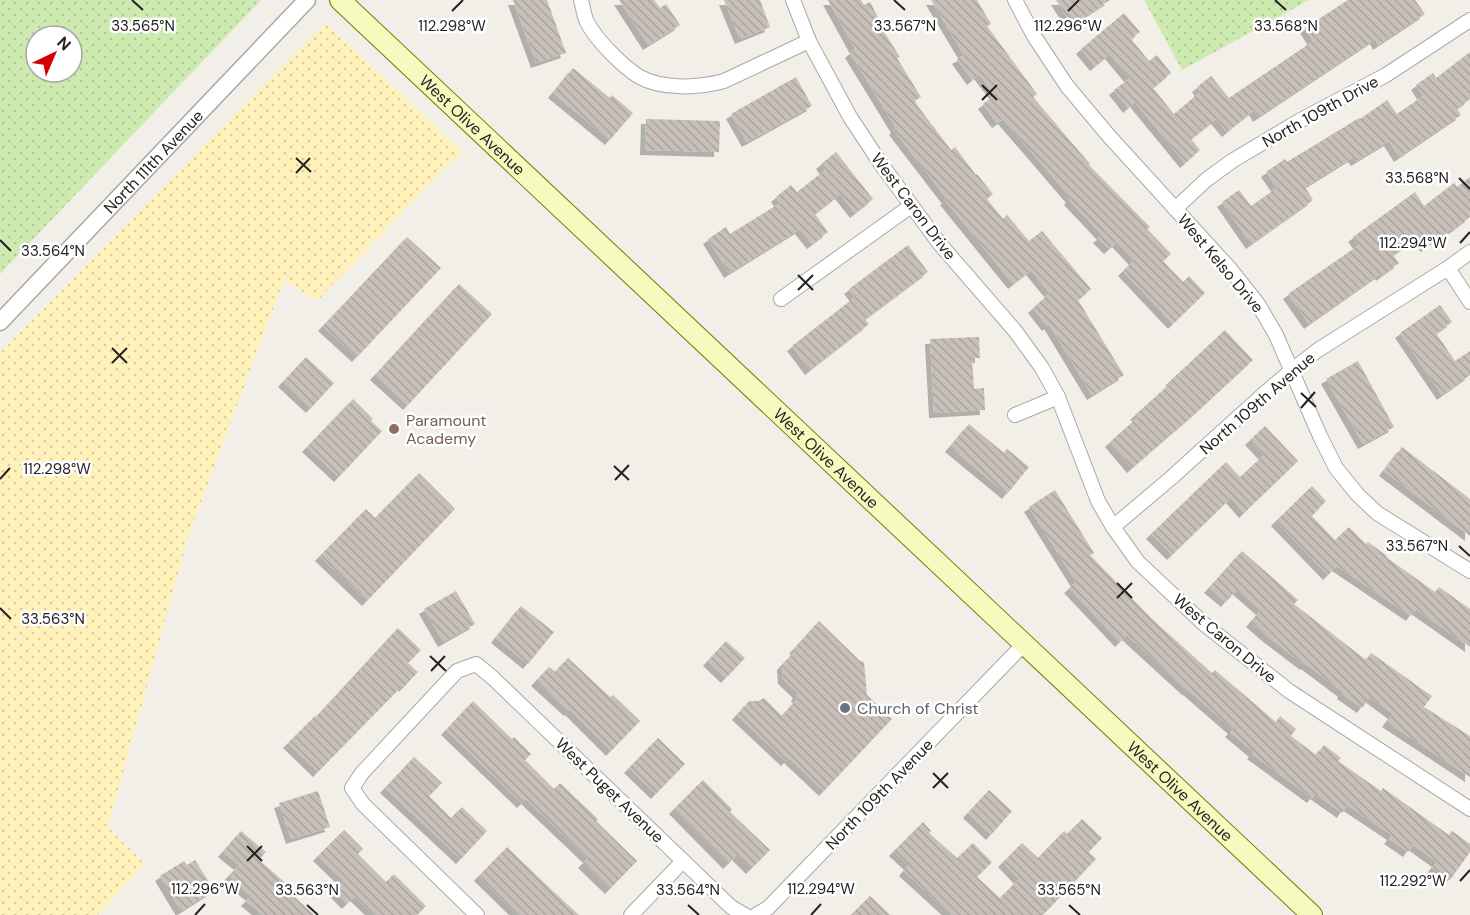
<svg xmlns="http://www.w3.org/2000/svg" width="1470" height="915" font-family="'DM Sans',sans-serif">
<defs>
<pattern id="grass-dots" width="8" height="8" patternUnits="userSpaceOnUse" patternTransform="scale(1.5)"><rect width="8" height="8" fill="#cdebb0"/><path d="M2 2h.1M6 6h.1" fill="none" stroke="#b0c997" stroke-width="1.8" stroke-linecap="round"/></pattern>
<pattern id="sand-dots" width="8" height="8" patternUnits="userSpaceOnUse" patternTransform="scale(1.5)"><rect width="8" height="8" fill="#fff1ba"/><path d="M2 2h.1M6 6h.1" fill="none" stroke="#dacea0" stroke-width="1.8" stroke-linecap="round"/></pattern>
<pattern id="building-back-hatch" width="6" height="6" patternUnits="userSpaceOnUse" patternTransform="scale(1.5)"><rect width="6" height="6" fill="#c7bfb8"/><path d="M-1 5l2 2M0 0l6 6M5-1l2 2" fill="none" stroke="#aba49e"/></pattern>
<filter id="shadow"><feDropShadow dx="-5" dy="5" stdDeviation="0" flood-color="#0004"/></filter>
</defs>
<rect width="100%" height="100%" fill="#f2efe9"/>
<g fill="url(#grass-dots)" fill-rule="evenodd">
<path d="M 0,0 L 261,0 L 0,274 ZM 36,36 L 72,36 L 72,72 L 36,72 Z"/>
<polygon points="1144,0 1309,0 1182,70"/>
</g>
<polygon fill="url(#sand-dots)" points="325,23 462,151 317,301 284,280 189,534 108,827 145,864 98,915 0,915 0,353"/>
<g fill="url(#building-back-hatch)" filter="url(#shadow)">
<polygon points="513,0 547,0 566,53 536,63"/>
<polygon points="619,0 654,0 660,8 666,4 680,25 648,45"/>
<polygon points="724,0 760,0 770,27 740,39"/>
<polygon points="828,0 861,0 864,5 870,2 881,23 879,24 900,57 897,58 921,97 914,101 951,150 955,147 976,175 977,174 993,194 987,199 1003,219 1007,215 1029,241 1042,231 1091,289 1078,300 1124,375 1092,395 1049,324 1047,326 1033,308 1050,293 1031,270 1013,284 945,200 947,199 894,130 896,128 850,53 855,49"/>
<polygon points="931,0 977,0 991,24 987,26 1037,94 1033,97 1090,164 1089,165 1150,227 1147,229 1171,254 1163,261 1183,282 1189,276 1205,293 1173,324 1123,271 1134,260 1117,242 1109,249 1098,238 1102,235 1069,200 1071,198 1003,119 997,123 983,104 995,95 979,74 972,80 957,59 964,55"/>
<polygon points="1056,0 1110,0 1072,25"/>
<polygon points="1348,0 1415,0 1425,14 1378,45 1375,39 1258,117 1254,110 1227,132 1216,119 1191,139 1200,150 1185,163 1135,102 1128,108 1114,90 1130,78 1110,54 1095,66 1081,49 1124,13 1140,32 1131,39 1149,61 1157,55 1171,73 1153,88 1174,114 1200,92 1197,87 1211,76 1229,98 1313,41 1305,28"/>
<polygon points="1470,52 1470,99 1457,109 1461,115 1399,157 1389,141 1356,161 1353,157 1305,187 1313,200 1251,244 1222,202 1239,190 1251,206 1277,188 1266,172 1285,159 1287,162 1359,118 1360,119 1387,100 1397,114 1423,96 1416,85 1433,73 1436,78"/>
<polygon points="573,68 610,98 612,95 633,113 610,140 553,93"/>
<polygon points="796,77 812,106 747,142 731,114"/>
<polygon points="646,119 720,121 719,152 645,150"/>
<polygon points="836,152 873,199 855,213 840,194 815,214 828,232 812,244 800,229 729,273 708,239 726,227 730,234 780,203 776,197 791,185 797,192 825,170 821,164"/>
<polygon points="1470,177 1470,217 1454,229 1452,228 1426,247 1418,237 1393,255 1399,263 1381,276 1380,274 1309,324 1288,294 1359,245 1353,237 1415,192 1424,206 1454,183 1457,187"/>
<polygon points="407,237 441,268 357,357 323,326"/>
<polygon points="908,245 928,272 865,319 869,324 810,370 792,346 855,297 849,289"/>
<polygon points="459,284 492,314 408,405 375,375"/>
<polygon points="1440,305 1452,322 1436,333 1455,361 1470,351 1470,375 1442,395 1400,333"/>
<polygon points="1225,330 1253,360 1198,411 1132,468 1110,442 1138,417 1135,415 1172,382 1170,381"/>
<polygon points="979,337 980,358 972,358 974,389 984,388 985,410 934,413 930,339"/>
<polygon points="306,357 334,383 311,408 283,382"/>
<polygon points="1358,361 1394,427 1363,444 1326,379"/>
<polygon points="353,399 373,419 371,421 382,431 339,477 307,447"/>
<polygon points="969,424 1004,453 1007,449 1029,467 1007,494 950,447"/>
<polygon points="1265,426 1298,461 1244,513 1231,498 1172,555 1151,534 1226,462 1240,477 1264,455 1250,440"/>
<polygon points="1402,447 1470,499 1470,536 1384,471"/>
<polygon points="419,473 455,509 367,601 320,556 366,509 375,518"/>
<polygon points="1312,486 1326,501 1312,516 1335,540 1349,527 1366,544 1368,542 1387,556 1386,557 1435,592 1439,587 1470,609 1470,647 1416,609 1411,616 1337,566 1328,575 1276,521"/>
<polygon points="1055,490 1094,553 1090,555 1152,619 1212,673 1215,670 1276,722 1280,716 1296,729 1291,736 1316,755 1324,745 1341,758 1338,761 1381,791 1383,788 1449,835 1452,831 1470,844 1470,852 1450,880 1432,868 1437,862 1413,845 1408,852 1389,839 1392,835 1347,805 1342,813 1315,794 1312,798 1252,754 1254,752 1230,732 1233,729 1188,690 1187,690 1127,635 1120,642 1069,588 1076,582 1029,507"/>
<polygon points="1242,551 1298,600 1294,604 1366,660 1371,653 1432,696 1424,707 1470,736 1470,777 1387,722 1393,714 1370,697 1362,708 1342,694 1343,692 1306,664 1305,665 1267,636 1251,622 1261,610 1237,589 1226,602 1209,588"/>
<polygon points="456,591 475,624 443,642 424,609"/>
<polygon points="521,606 554,632 528,664 496,638"/>
<polygon points="819,621 860,661 864,662 867,695 892,719 824,791 789,758 786,761 737,715 749,701 759,701 764,698 782,716 798,698 796,696 798,693 783,679 782,665 796,650 794,649"/>
<polygon points="398,628 421,650 408,663 418,672 404,687 403,685 318,772 288,743 315,716 316,717"/>
<polygon points="726,641 745,658 726,678 708,661"/>
<polygon points="568,658 610,697 613,695 640,721 611,751 570,710 569,711 536,681 549,667 555,672"/>
<polygon points="473,701 512,739 514,737 531,754 525,760 554,789 560,783 598,819 596,821 637,861 610,889 583,863 588,858 526,799 522,803 446,730"/>
<polygon points="658,738 685,764 656,794 629,768"/>
<polygon points="414,757 442,783 429,796 451,818 462,807 487,831 461,859 385,788"/>
<polygon points="703,780 732,809 730,812 770,850 751,869 737,855 728,864 674,809"/>
<polygon points="989,790 1012,811 991,835 968,813"/>
<polygon points="318,791 330,827 291,839 279,803"/>
<polygon points="1082,819 1102,838 1089,852 1096,859 1043,915 952,915 904,871 909,865 894,851 923,822 931,831 929,833 957,858 973,843 992,862 977,877 1000,898 1019,879 1003,862 1022,843 1038,858 1064,831 1067,834"/>
<polygon points="344,830 363,849 358,854 386,882 394,874 426,906 417,915 375,915 355,896 347,904 334,891 344,881 318,856"/>
<polygon points="241,831 266,852 259,860 288,885 285,888 314,915 263,915 246,901 251,896 228,877 239,865 223,852"/>
<polygon points="507,847 554,892 579,915 519,915 479,876"/>
<polygon points="195,860 214,890 181,911 160,876 184,861 187,865"/>
<polygon points="870,896 890,915 851,915"/>
</g>
<g fill="none" stroke-linecap="round" stroke-linejoin="round">
<defs>
<g id="minor">
<path d="M 581,0 C 583,7 584,16 587,22 C 593,34 604,46 613,55 C 621,63 629,70 638,76 C 662,90 699,88 724,81 L 809,41"/>
<polyline points="793,0 809,41 850,117 881,164 939,243 1016,332 1042,368 1058,397 1098,501 1113,527 1138,562 1204,624 1289,691 1470,809"/>
<polyline points="1015,0 1034,36 1067,86 1108,135 1231,270 1258,304 1276,335 1320,436 1336,468 1357,494 1377,513 1470,571"/>
<polyline points="1175,209 1206,180 1232,161 1299,121 1386,75 1470,20"/>
<polyline points="1448,268 1470,302"/>
<polyline points="781,299 911,206"/>
<polyline points="1015,415 1058,397"/>
<polyline points="1113,527 1171,478 1265,393 1292,370 1318,350 1448,268 1470,252"/>
<polyline points="477,915 363,804 352,788 362,773 457,671 476,664 493,678 731,907 745,915"/>
<polyline points="631,915 683,861"/>
<polyline points="756,915 768,908 1024,644"/>
</g>
<g id="tertiary">
<path id="s1" d="M 0,322 L 307,0"/>
</g>
<g id="secondary">
<path id="s2" d="M 340,0 L 1312,915"/>
</g>
</defs>
<use href="#minor" stroke="#a9a9a9" stroke-width="16"/>
<use href="#tertiary" stroke="#a9a9a9" stroke-width="19"/>
<use href="#secondary" stroke="#707d05" stroke-width="22"/>
<use href="#minor" stroke="#fff" stroke-width="14"/>
<use href="#tertiary" stroke="#fff" stroke-width="16"/>
<use href="#secondary" stroke="#f7fabf" stroke-width="20"/>
</g>
<path fill="none" stroke="#222" stroke-width="2" d="M 132,0 L 143,10M 894,0 L 905,10M 1275,0 L 1286,10M 452,11 L 463,0M 1068,11 L 1079,0M 982,85 L 997,100M 982,100 L 997,85M 296,158 L 311,172M 296,173 L 310,158M 1459,178 L 1470,189M 0,240 L 11,251M 1460,243 L 1470,232M 798,275 L 813,290M 798,290 L 813,275M 112,348 L 127,363M 112,363 L 127,348M 1301,393 L 1316,407M 1301,408 L 1315,392M 614,466 L 629,480M 0,479 L 10,468M 615,480 L 629,465M 1459,546 L 1470,556M 1117,583 L 1132,598M 1117,598 L 1132,583M 0,608 L 11,619M 430,656 L 446,671M 431,671 L 445,656M 933,773 L 948,788M 933,788 L 948,773M 247,846 L 262,861M 247,861 L 262,846M 1460,881 L 1470,870M 307,905 L 318,915M 688,905 L 699,915M 1069,905 L 1080,915M 195,915 L 205,904M 811,915 L 821,904"/>
<circle fill="#8d6e63" stroke="#fff" stroke-width="2" cx="394" cy="429" r="6"/>
<circle fill="#6b7280" stroke="#fff" stroke-width="2" cx="845" cy="708" r="6"/>
<g text-anchor="middle" stroke-width="5" stroke-linejoin="round" paint-order="stroke">
<g font-size="16" fill="#222" stroke="#fff">
<text transform="translate(1320 111) rotate(-29)" y="6">North 109th Drive</text>
<text dy="6" stroke="none"><textPath href="#s2" startOffset="182">West Olive Avenue</textPath></text>
<text dy="6" stroke="none"><textPath href="#s1" startOffset="222">North 111th Avenue</textPath></text>
<text transform="translate(914 206) rotate(53)" y="6">West Caron Drive</text>
<text transform="translate(1221 263) rotate(50)" y="6">West Kelso Drive</text>
<text transform="translate(1257 403) rotate(-41)" y="6">North 109th Avenue</text>
<text dy="6" stroke="none"><textPath href="#s2" startOffset="668">West Olive Avenue</textPath></text>
<text transform="translate(1225 638) rotate(40)" y="6">West Caron Drive</text>
<text transform="translate(610 790) rotate(44)" y="6">West Puget Avenue</text>
<text dy="6" stroke="none"><textPath href="#s2" startOffset="1154">West Olive Avenue</textPath></text>
<text transform="translate(879 794) rotate(-46)" y="6">North 109th Avenue</text>
</g>
<g font-size="16" fill="#785e54" stroke="#fff" text-anchor="start">
<text x="406" y="426">Paramount<tspan x="406" dy="18">Academy</tspan></text>
</g>
<g font-size="16" fill="#5b616d" stroke="#fff" text-anchor="start">
<text x="857" y="714">Church of Christ</text>
</g>
</g>
<g font-size="15" text-anchor="middle" fill="#222" stroke="#fff" stroke-width="5" stroke-linejoin="round" paint-order="stroke">
<text x="143" y="31">33.565°N</text>
<text x="905" y="31">33.567°N</text>
<text x="1286" y="31">33.568°N</text>
<text x="452" y="31">112.298°W</text>
<text x="1068" y="31">112.296°W</text>
<text x="1417" y="183">33.568°N</text>
<text x="1413" y="248">112.294°W</text>
<text x="53" y="256">33.564°N</text>
<text x="57" y="474">112.298°W</text>
<text x="1417" y="551">33.567°N</text>
<text x="53" y="624">33.563°N</text>
<text x="1413" y="886">112.292°W</text>
<text x="205" y="894">112.296°W</text>
<text x="821" y="894">112.294°W</text>
<text x="307" y="895">33.563°N</text>
<text x="688" y="895">33.564°N</text>
<text x="1069" y="895">33.565°N</text>
</g>
<g transform="translate(54 54) rotate(44)"><circle r="28" fill="#ffffff" stroke="#a7a7a7" stroke-width="1.5"/>
<path d="M0-4.5L10 22L0 15L-10 22Z" fill="#d40000"/>
<text y="-9" font-size="16" font-weight="bold" text-anchor="middle" fill="#222222">N</text>
</g>
</svg>
